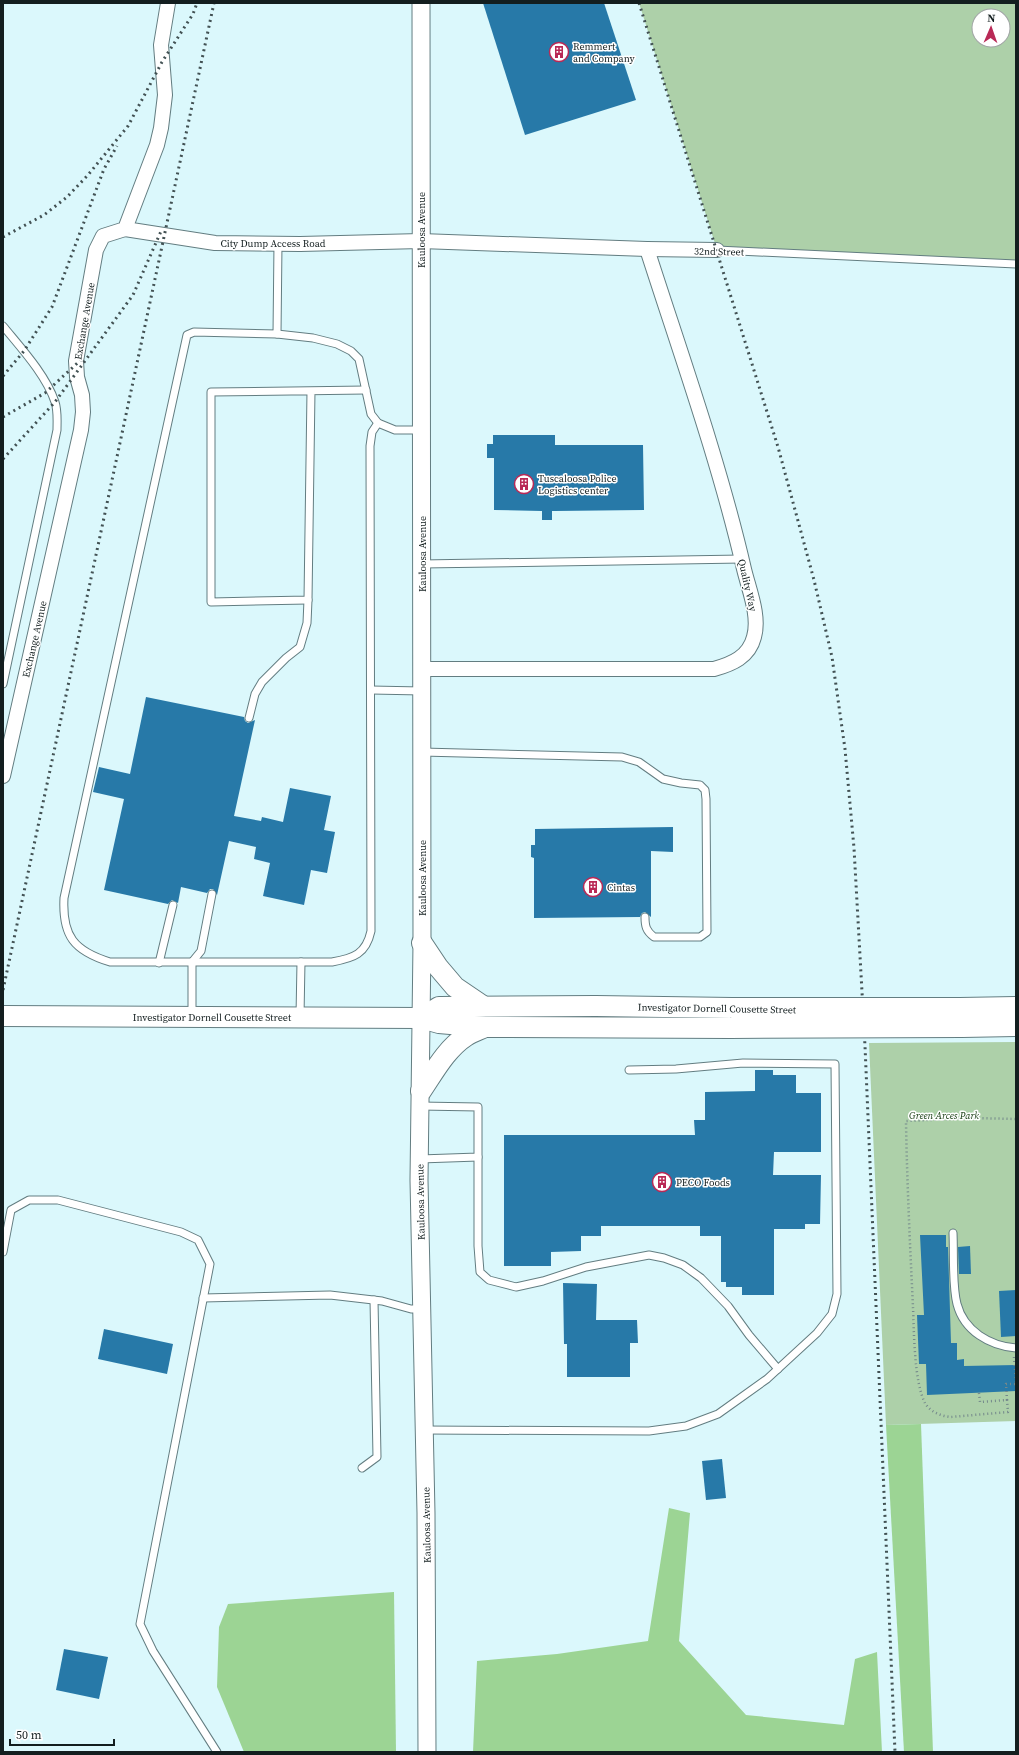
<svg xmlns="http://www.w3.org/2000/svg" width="1019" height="1755" font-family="'Source Serif 4',serif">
<rect width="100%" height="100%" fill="#dbf8fc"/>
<g fill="#add0a9" fill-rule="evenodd">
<path d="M 639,3 L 1016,3 L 1016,263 L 717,250 ZM 979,16 L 1003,16 L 1003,40 L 979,40 Z"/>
<polygon points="1016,1042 1016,1421 886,1425 869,1043"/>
</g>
<g fill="#9cd494">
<polygon points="921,1424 933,1752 904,1752 886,1425"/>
<polygon points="669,1508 690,1513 679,1641 746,1715 844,1725 855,1659 877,1652 882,1752 473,1752 477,1661 557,1654 648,1641"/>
<polygon points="394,1592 396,1752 244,1752 217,1687 219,1627 228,1604"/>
</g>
<g fill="#2779a8">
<polygon points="483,3 604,3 636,100 525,135"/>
<polygon points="493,435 555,435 555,445 643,445 644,510 554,511 552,511 552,520 542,520 542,511 494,510 494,458 487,458 487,444 493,444"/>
<polygon points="146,697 244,717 245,721 248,723 255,720 234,816 261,821 262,817 283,822 290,788 331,796 324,830 335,832 327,873 311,870 304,905 263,896 270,863 254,859 256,847 229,841 217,895 213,889 210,889 207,893 181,887 178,903 172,900 168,904 104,890 124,799 93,792 99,767 130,774"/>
<polygon points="673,827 673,852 651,851 651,917 645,912 642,913 640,917 534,918 534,858 531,857 531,845 535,845 535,829"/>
<polygon points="755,1070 773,1070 773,1075 796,1075 796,1093 821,1093 821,1152 774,1152 773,1175 821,1175 820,1224 805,1224 805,1229 774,1229 774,1295 742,1295 742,1287 726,1287 726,1282 721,1282 721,1236 700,1236 700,1226 601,1226 601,1236 581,1236 581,1251 551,1252 551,1266 504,1266 504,1135 695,1135 694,1120 705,1120 705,1092 755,1091"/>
<polygon points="920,1235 946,1235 946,1247 948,1247 951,1343 957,1343 957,1360 964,1359 964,1366 1016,1365 1016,1391 927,1395 926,1364 919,1364 917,1315 924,1315"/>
<polygon points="970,1246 971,1274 959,1274 958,1247"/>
<polygon points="563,1283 597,1284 596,1320 637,1320 638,1343 630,1343 630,1377 567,1377 567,1344 564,1344"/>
<polygon points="1016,1290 1016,1336 1001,1337 999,1291"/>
<polygon points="104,1329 173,1344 167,1374 98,1359"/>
<polygon points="722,1459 726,1498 706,1500 702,1461"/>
<polygon points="64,1649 108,1657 99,1699 56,1690"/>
</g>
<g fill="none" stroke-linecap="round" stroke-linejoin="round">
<defs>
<g id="service">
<path d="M 278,244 L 277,334 L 194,332 L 187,335 L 64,898 C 62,936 74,951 110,962 L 332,962 C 354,958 366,954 371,931 L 370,446 L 372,432 L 378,423"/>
<polyline points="717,250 1016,264"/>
<path d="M 3,326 C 21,348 46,375 55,402 C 58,411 57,421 57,430 L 3,684"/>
<polyline points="277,334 313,338 337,344 351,351 359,359 371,414 378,423 395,430 422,430"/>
<polyline points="311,391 308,600 211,602 211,392 366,390"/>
<polyline points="422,564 742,559"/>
<polyline points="371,690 422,691"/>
<polyline points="249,718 255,694 262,682 286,658 300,647 307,623 308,600"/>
<path d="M 422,752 L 622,757 L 639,762 L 663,779 L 681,783 L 700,785 L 705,790 L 706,799 L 707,932 L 700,937 L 654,937 C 646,931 645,926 645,917"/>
<polyline points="159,963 173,905"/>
<polyline points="192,1016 192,962 201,951 212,894"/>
<polyline points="300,1016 301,962"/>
<polyline points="478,1157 478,1246 480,1272 489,1280 516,1287 543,1281 586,1267 649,1255 664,1258 683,1265 701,1278 728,1306 749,1335 778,1369"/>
<polyline points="420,1159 478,1157 478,1107 420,1106"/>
<path d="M 953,1233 C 954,1254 952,1285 957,1304 C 964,1331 990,1346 1016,1348"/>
<polyline points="3,1252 11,1210 29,1200 58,1200 181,1232 198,1240 210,1264 140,1624 153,1651 217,1752"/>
<polyline points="203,1298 330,1295 382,1301 411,1309 422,1309"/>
<polyline points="424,1430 649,1431 686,1426 718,1414 767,1379 817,1333 832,1314 837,1294 835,1064 743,1063 676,1069 629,1070"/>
<polyline points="362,1468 377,1457 374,1300"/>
</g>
<g id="minor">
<polyline points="125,229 215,243 300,244 421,241 647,249 717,250"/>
<path d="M 423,669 L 714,669 C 732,664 749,657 754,637 C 760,616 749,590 744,569 C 719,461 681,355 647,249"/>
<polyline points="3,776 81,430 83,412 82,395 77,377 76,361 96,250 103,236 125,229 157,145 161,128 165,95 161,45 168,3"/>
</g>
<polyline id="tertiary" points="421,3 422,943 419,1180 426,1513 427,1752"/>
<g id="secondary">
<polyline points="422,943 438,967 455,987 483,1006"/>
<polyline points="960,1008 1016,1007"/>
<polyline points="3,1016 421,1018 439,1023 485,1027 730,1028"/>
<polyline points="421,1018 439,1007 596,1006 732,1008"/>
<polyline points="962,1027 1016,1026"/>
<path d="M 421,1091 C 434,1072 446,1049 466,1036 C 472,1032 479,1030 485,1027"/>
</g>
</defs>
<use href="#service" stroke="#637d81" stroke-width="9"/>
<use href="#minor" stroke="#637d81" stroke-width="16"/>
<use href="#tertiary" stroke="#637d81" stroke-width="19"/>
<use href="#secondary" stroke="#637d81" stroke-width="22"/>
<g stroke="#74888b" stroke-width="2.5" stroke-dasharray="1 3" stroke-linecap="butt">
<polyline points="1014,1357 1016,1382"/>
<path d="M 979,1393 L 980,1402 L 1007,1400 L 1008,1412 L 951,1417 C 941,1416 930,1412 925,1403 C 914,1382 914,1331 913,1307 C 910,1245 907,1183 906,1121 L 975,1118 L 1016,1119"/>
<polyline points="1007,1400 1006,1384 1016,1384"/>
</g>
<use href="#service" stroke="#fff" stroke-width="7"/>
<use href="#minor" stroke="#fff" stroke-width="14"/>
<use href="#tertiary" stroke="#fff" stroke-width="17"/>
<use href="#secondary" stroke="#fff" stroke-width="20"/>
<g stroke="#425153" stroke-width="3" stroke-dasharray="2 4" stroke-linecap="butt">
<polyline points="639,3 778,447 814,580 832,657 845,749 854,848 865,1046 895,1752"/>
<polyline points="3,237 44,215 67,197 88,175 128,126 162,62 193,14 197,3"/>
<polyline points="3,376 24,351 52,307 104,169 117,146"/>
<polyline points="3,417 45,393 84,357"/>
<polyline points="3,459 55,402 133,295 162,229"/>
<polyline points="3,990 214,3"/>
</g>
<defs>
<g id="secondary-bridge">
<polyline points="732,1008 960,1008"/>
<polyline points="730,1028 962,1027"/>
</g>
</defs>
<use href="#secondary-bridge" stroke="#637d81" stroke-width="22" stroke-linecap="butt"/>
<use href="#secondary-bridge" stroke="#fff" stroke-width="20"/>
</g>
<defs>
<symbol id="building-ring" viewBox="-11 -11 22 22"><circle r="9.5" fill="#fff" stroke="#b92956" stroke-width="1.5"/><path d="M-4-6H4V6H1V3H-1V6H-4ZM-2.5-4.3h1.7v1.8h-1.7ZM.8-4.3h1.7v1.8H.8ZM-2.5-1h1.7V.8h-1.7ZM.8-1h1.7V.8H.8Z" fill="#b92956"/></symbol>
</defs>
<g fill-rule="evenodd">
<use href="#building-ring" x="548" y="41" width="22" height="22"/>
<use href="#building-ring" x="513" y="473" width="22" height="22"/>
<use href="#building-ring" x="582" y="876" width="22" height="22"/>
<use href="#building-ring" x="651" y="1171" width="22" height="22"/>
</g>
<g text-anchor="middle" stroke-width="3" stroke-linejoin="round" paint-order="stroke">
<g font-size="10" fill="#131e1f" stroke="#fff" text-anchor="start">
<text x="573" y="50">Remmert<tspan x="573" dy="12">and Company</tspan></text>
<text x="538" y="482">Tuscaloosa Police<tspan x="538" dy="12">Logistics center</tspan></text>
<text x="607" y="891">Cintas</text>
<text x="676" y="1186">PECO Foods</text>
</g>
<g font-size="10" fill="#131e1f" stroke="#fff">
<text transform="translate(421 230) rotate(-90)" y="4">Kauloosa Avenue</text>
<text x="273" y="247">City Dump Access Road</text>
<text transform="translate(719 251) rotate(1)" y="4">32nd Street</text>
<text transform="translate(84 321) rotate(-80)" y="4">Exchange Avenue</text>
<text transform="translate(422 554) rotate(-90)" y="4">Kauloosa Avenue</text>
<text transform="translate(748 585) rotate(77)" y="4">Quality Way</text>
<text transform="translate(34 639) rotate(-77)" y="4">Exchange Avenue</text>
<text transform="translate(422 878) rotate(-90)" y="4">Kauloosa Avenue</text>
<text transform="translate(717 1008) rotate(1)" y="4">Investigator Dornell Cousette Street</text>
<text x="212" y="1021">Investigator Dornell Cousette Street</text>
<text transform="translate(420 1202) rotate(-91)" y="4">Kauloosa Avenue</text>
<text transform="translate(426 1525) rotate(-91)" y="4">Kauloosa Avenue</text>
</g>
<g font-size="10" font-style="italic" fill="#11370c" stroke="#fff">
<text x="944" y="1119">Green Arces Park</text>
</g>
</g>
<rect width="1019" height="1755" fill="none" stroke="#131e1f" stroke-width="8"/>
<g transform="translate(991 28) rotate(2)"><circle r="19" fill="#ffffff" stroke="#a1a5a5"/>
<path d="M0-3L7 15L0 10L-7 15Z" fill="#b92956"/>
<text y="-6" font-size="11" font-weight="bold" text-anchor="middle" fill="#131e1f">N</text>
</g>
<path d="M10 1739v6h104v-6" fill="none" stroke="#131e1f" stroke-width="2"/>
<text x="16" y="1739" font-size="12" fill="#131e1f" stroke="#ffffff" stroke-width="3" paint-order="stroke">50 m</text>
</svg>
